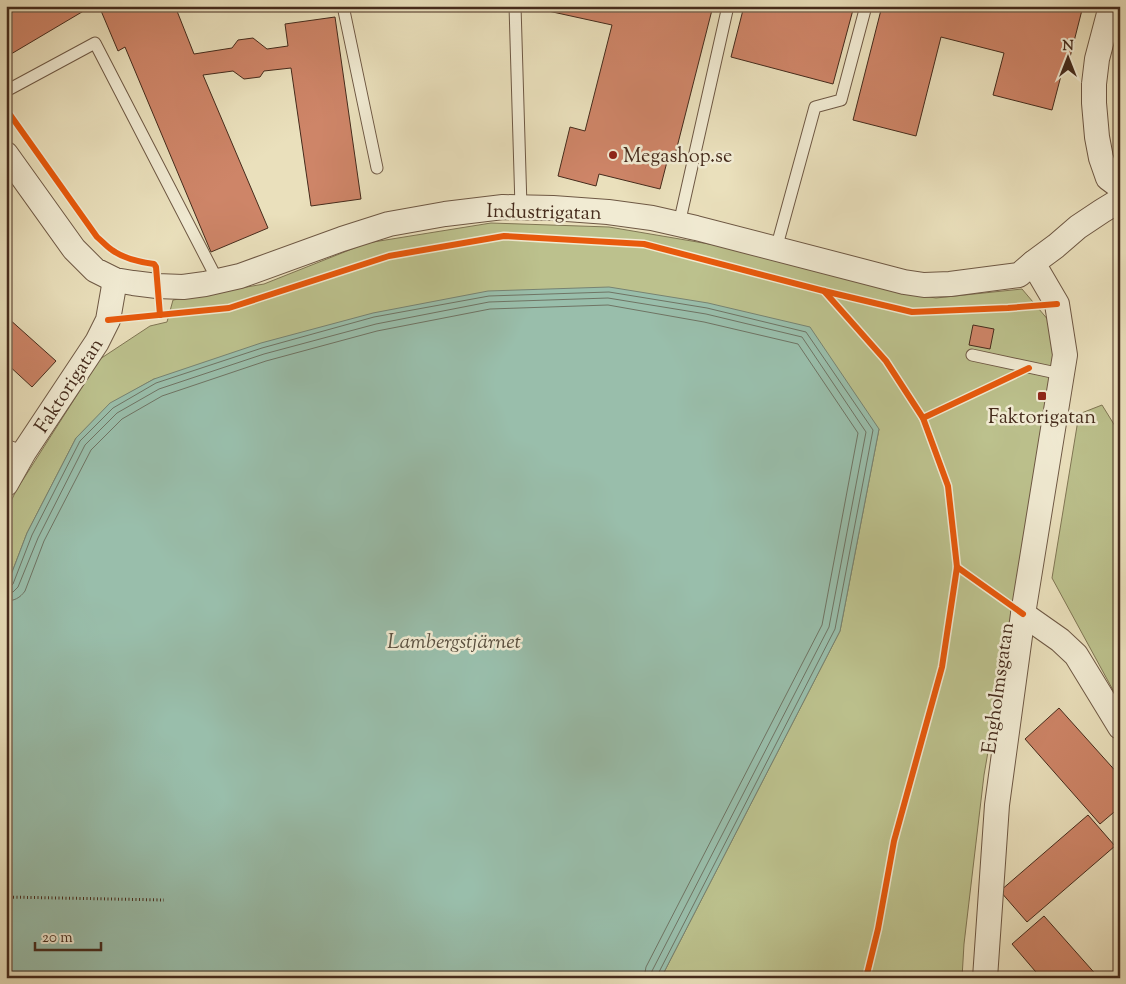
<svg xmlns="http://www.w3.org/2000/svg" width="1126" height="984" font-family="'Sorts Mill Goudy',serif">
<rect width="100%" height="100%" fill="#eae0bc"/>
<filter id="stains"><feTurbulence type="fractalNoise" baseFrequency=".004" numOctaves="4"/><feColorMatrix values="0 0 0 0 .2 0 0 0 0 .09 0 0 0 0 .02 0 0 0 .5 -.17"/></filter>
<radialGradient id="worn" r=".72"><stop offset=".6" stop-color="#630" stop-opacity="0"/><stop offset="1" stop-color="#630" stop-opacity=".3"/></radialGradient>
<g fill="#bcc18d" stroke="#807654">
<polygon points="491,223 609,227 721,246 903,293 936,298 1022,289 1055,328 1049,399 984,775 964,944 962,978 661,978 840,631 879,429 154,379 110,404 76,438 27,533 6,588 6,511 17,489 100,359 150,326 167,322 173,300 264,284 367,243"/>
<polygon points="1102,405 1120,434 1120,703 1052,578 1079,414"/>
</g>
<polygon fill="#99beab" stroke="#778372" points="609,287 708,303 810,327 879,429 840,631 661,978 6,978 6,588 27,533 76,438 110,403 154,379 261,343 373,313 488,291"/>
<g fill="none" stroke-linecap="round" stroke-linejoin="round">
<g stroke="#6f7464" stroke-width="1">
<polyline points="6,587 10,587 13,584 32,535 80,441 113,408 156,383 262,348 374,317 489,296 609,292 707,308 806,332 873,430 835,629 658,974 657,978"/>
<polyline points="6,594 13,592 18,587 38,538 85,445 117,413 159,389 264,354 376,324 489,302 608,298 706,314 802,337 866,432 829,627 652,971 651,978"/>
<path d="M 6,601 C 14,601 20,598 25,591 L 44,541 L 91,450 L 122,419 L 162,396 L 266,361 L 377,331 L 490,309 L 608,305 L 704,322 L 798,344 L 858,433 L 822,625 L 646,967 L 644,978"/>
</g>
</g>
<g fill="#ce8568" stroke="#452b1c">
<polygon points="6,6 92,6 6,57"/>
<polygon points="99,6 164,6 164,8 168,6 175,6 194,54 232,48 238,40 253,38 267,49 288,46 285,24 335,17 361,199 311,206 291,68 264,71 260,77 244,79 233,71 203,75 268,228 211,252 125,47 118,51"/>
<polygon points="539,6 713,6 675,155 669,154 660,189 599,174 596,186 558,176 570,127 585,131 612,25 539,9"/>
<polygon points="744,6 854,6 833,84 731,57"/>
<polygon points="882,6 1083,6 1067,69 1063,68 1052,110 993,95 1004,53 941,37 916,136 853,120"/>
<polygon points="8,318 56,361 32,387 6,363 6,320"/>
<polygon points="973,325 994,329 990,349 969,345"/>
<polygon points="1059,708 1120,776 1120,807 1100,824 1025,739"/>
<polygon points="1088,815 1115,846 1027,922 1000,891"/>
<polygon points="1044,916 1099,978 1041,978 1012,944"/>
</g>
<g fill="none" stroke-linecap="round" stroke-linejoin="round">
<defs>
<g id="service">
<polyline points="343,6 377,168"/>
<polyline points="515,6 521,207"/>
<polyline points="6,91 95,43 218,281"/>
<polyline points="679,224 728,6"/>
<polyline points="776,249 815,107 841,100 866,6"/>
<polyline points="972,355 1061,374"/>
<polyline points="6,445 24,452"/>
</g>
<g id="minor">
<polyline points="1111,6 1097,59 1094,84 1094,103 1097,137 1101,158 1108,178 1120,187"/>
<polyline points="6,154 74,249 95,270 115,280 133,283 157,286 183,287 205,284 240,276 342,239 389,224 445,214 503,207 553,208 608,212 652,218 696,228 904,282 924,285 950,284 1019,275 1033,263 1056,246 1078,227 1102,211 1120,200"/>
<polyline points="6,484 24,452 97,342 108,320 115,280"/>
<polyline points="1023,614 1060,640 1076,655 1120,727"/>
<polyline points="985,978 997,805 1023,614 1065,355 1057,304 1033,263"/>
</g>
</defs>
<use href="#service" stroke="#6e5844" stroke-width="13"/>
<use href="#minor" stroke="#6e5844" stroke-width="26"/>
<polyline stroke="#452b1c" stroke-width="3" stroke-dasharray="1 2.5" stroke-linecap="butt" points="6,897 164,900"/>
<use href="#service" stroke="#f1ebd3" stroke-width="11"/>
<use href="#minor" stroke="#f1ebd3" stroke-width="24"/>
<defs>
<g id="cycleway">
<path d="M 6,109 L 97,237 C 102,241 107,247 112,250 C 124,259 139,262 154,264 L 156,267 L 160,315"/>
<polyline points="824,291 886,361 923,418 948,486 957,567 942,667 894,841 878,929 866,978"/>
<polyline points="108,320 229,308 389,256 504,236 644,244 824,291 912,312 1008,308 1057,304"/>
<polyline points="923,418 1029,368"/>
<polyline points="957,567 1023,614"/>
</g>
</defs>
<use href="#cycleway" stroke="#f1ebd3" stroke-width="9"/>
<use href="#cycleway" stroke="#e8590c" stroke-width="6"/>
</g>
<g fill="#8f2418" stroke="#f1ebd3" stroke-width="2">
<circle cx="613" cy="155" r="5"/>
<rect x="1037" y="391" width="10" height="10" rx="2.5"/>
</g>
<g text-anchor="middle" stroke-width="5" stroke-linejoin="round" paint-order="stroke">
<g font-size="20" fill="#452b1c" stroke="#f1ebd3" text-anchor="start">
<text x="623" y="162">Megashop.se</text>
<text x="1042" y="423" text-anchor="middle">Faktorigatan</text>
</g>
<g font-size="20" fill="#452b1c" stroke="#f1ebd3">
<text transform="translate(544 211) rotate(1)" y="7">Industrigatan</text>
<text transform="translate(68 385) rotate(-57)" y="7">Faktorigatan</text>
<text transform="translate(997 688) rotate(-82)" y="7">Engholmsgatan</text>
</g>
<g font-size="21" font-style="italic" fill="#5a5040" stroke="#f1ebd3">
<text x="454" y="648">Lambergstjärnet</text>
</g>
</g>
<rect width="1126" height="984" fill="none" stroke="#eae0bc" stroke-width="25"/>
<rect x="8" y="8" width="1111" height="969" fill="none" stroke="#452b1c" stroke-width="2.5"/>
<rect x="12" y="12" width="1101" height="959" fill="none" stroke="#452b1c"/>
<g transform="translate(1068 58)" stroke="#f1ebd3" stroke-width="4" paint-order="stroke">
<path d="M0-4L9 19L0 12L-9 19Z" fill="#452b1c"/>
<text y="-8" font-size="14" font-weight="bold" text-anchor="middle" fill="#452b1c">N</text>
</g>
<path d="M35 942v8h66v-8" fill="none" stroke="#452b1c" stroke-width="2.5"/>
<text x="42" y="942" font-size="15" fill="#452b1c" stroke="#f1ebd3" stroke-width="4" paint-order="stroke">20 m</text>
<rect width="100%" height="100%" filter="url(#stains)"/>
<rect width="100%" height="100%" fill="url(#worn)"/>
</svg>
